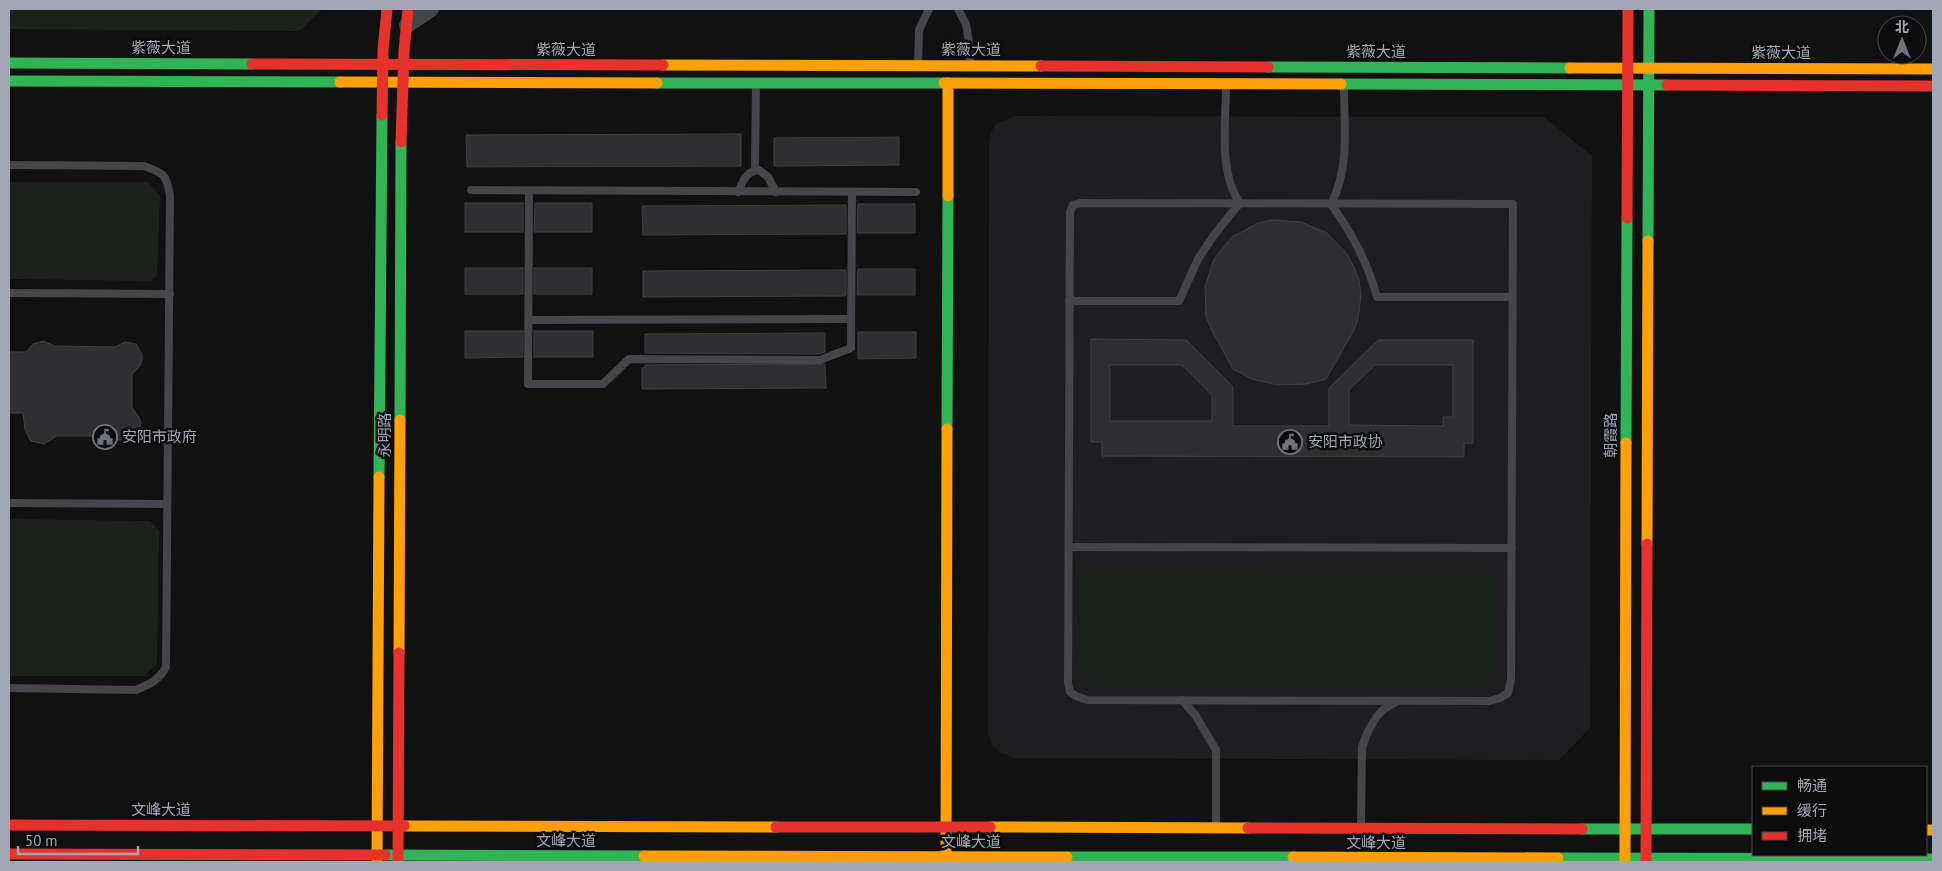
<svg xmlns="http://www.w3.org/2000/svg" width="1942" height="871" font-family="'PT Sans','Noto Sans SC',sans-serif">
<rect width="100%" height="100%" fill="#111112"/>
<polygon fill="#1e1e20" points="1014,116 1544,117 1592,156 1590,728 1559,760 1015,758 1001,753 992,745 988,733 989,142 991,132 996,124"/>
<g fill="#1b221c">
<polygon points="9,9 322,9 302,29 296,31 9,29"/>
<polygon points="9,182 148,182 160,196 157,275 151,281 9,279"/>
<polygon points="9,519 150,521 159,531 157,663 144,676 11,676 9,674"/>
<path d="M 1095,570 L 1479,572 L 1488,574 L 1494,581 L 1494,671 L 1492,680 L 1487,684 L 1478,686 L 1102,685 C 1092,681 1084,679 1082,668 L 1082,582 L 1084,574 Z"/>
</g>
<g fill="#2f2f31" stroke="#404246" fill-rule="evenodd">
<polygon points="741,134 741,166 467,167 466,135"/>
<polygon points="899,137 899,165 774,166 774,138"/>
<rect x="465" y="203" width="58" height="29"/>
<polygon points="535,203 592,203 592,232 534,232"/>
<polygon points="858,204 915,204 915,233 857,233"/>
<polygon points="846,205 846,234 842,234 643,235 642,206"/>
<polygon points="1272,220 1301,222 1327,233 1347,254 1354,267 1359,281 1361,295 1358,319 1354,330 1326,379 1306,384 1277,385 1252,379 1233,369 1211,329 1206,316 1205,287 1214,259 1232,237 1258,223"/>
<rect x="465" y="268" width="58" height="26"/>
<rect x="534" y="268" width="58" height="26"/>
<polygon points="858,269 915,269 915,295 857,295"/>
<polygon points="846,270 846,295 842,296 643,297 643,271"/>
<polygon points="465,331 523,331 523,357 465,358"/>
<rect x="534" y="331" width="59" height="26"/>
<polygon points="858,332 916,332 916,358 858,359"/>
<polygon points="825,333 825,352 819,354 645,353 645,334"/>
<path d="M 1091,339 L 1186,340 L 1233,387 L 1233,426 L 1329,426 L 1329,388 L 1378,340 L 1473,340 L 1473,443 L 1464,443 L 1464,457 L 1102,456 L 1102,442 L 1091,442 ZM 1110,365 L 1182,365 L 1212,395 L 1212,421 L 1110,421 ZM 1375,365 L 1453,365 L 1453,417 L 1443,417 L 1443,426 L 1349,425 L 1349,390 Z"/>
<polygon points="43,341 55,346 115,347 125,342 136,344 142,354 142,360 140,366 132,374 132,408 139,417 141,423 138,435 126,441 120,441 111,436 57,436 44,444 31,441 25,430 23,413 9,413 9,352 26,352 33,344"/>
<polygon points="825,364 826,388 642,389 642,368 645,368 645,365"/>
</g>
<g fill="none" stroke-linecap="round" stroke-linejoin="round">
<g stroke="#45464a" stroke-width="8">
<polyline points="958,9 966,24 969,42 970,65"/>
<polyline points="918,64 919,30 929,9"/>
<path d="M 1344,87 C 1344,126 1350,168 1331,204 C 1352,234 1367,261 1377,297 L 1512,297"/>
<path d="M 9,165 L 144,166 C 164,173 167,175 170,196 L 166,667 C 159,680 150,684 136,690 L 9,688"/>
<polyline points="755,170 756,84"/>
<polyline points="471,190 916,192"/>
<polyline points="529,191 528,384 603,384 629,359 820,360 851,348 852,192"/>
<path d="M 738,192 C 743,181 746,171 759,170 L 768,177 L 776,192"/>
<polygon points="1081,203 1513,204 1511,680 1508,693 1500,698 1489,701 1087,700 1076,696 1070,692 1068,683 1070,212 1073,205"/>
<polyline points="9,293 170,294"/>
<path d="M 1069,301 L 1179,301 L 1198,259 L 1214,235 L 1240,203 C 1218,172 1226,123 1226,87"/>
<polyline points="529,320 851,319"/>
<polyline points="9,503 167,504"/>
<polyline points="1069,547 1512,548"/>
<polyline points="1182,700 1196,716 1216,750 1216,825"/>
<polyline points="1361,826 1362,747 1368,731 1377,716 1384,709 1397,701"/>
</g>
<polyline stroke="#45464a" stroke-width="16" points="407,25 431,9"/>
<g stroke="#30b455" stroke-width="11">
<polyline points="9,63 252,64"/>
<polyline points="1268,67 1570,68"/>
<polyline points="9,81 340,82"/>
<polyline points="657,83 944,83"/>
<polyline points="1341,84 1667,85"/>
<polyline points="1648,241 1649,9"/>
<polyline points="400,420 401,142"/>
<polyline points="947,429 948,196"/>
<polyline points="1626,443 1627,218"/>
<polyline points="379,477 382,115"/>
<polyline points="1582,829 1753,829"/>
<polyline points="385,855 644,856"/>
<polyline points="1067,857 1293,857"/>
<polyline points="1558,858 1933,859"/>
</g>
<g stroke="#ff9f0a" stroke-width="11">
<polyline points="663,65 1041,66"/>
<polyline points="1570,68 1933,69"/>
<polyline points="340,82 657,83"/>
<polyline points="944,83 1341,84"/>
<polyline points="948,196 948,83"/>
<polyline points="1647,544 1648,241"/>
<polyline points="399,653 400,420"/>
<polyline points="404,826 776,827"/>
<polyline points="990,827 1248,828"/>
<polyline points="1926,830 1933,830"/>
<polyline points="644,856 1067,857"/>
<polyline points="1293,857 1558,858"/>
<polyline points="377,862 379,477"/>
<polyline points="946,862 947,429"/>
<polyline points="1625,862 1626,443"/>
</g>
<g stroke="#e5322d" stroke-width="11">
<polyline points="252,64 663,65"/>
<polyline points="1041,66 1268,67"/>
<polyline points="1667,85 1933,86"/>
<polyline points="382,115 383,50 387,9"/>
<polyline points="401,142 404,51 408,9"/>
<polyline points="1627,218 1628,9"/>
<polyline points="9,825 404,826"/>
<polyline points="776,827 990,827"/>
<polyline points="1248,828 1582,829"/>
<polyline points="9,854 385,855"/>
<polyline points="398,862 399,653"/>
<polyline points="1646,862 1647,544"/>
</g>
</g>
<defs>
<symbol id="civic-ring" viewBox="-11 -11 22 22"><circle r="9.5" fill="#0c0c0d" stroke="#6f727b" stroke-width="1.5"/><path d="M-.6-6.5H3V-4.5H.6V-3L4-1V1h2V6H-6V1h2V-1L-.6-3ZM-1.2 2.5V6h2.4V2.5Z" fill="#6f727b"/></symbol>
</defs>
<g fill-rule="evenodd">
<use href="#civic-ring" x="91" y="423" width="28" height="28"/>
<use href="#civic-ring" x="1276" y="428" width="28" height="28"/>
</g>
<g text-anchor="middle" stroke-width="5" stroke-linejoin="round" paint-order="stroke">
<g font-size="15" fill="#a1a7b4" stroke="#0c0c0d">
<text x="161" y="53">紫薇大道</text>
<text x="566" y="55">紫薇大道</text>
<text x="971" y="55">紫薇大道</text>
<text x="1376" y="57">紫薇大道</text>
<text x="1781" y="58">紫薇大道</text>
<text transform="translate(385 435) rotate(-90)" y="5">永明路</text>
<text transform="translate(1611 435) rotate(-90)" y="5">朝霞路</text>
<text x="161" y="815">文峰大道</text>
<text x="566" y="846">文峰大道</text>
<text x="971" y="847">文峰大道</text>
<text x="1376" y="848">文峰大道</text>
</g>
<g font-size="15" fill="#a1a7b4" stroke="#0c0c0d" text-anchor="start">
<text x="122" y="442">安阳市政府</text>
<text x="1308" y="447">安阳市政协</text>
</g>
</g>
<rect width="1942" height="871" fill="none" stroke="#a1a7b4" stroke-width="20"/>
<rect x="1752" y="766" width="175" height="90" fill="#0c0c0d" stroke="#484a50"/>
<rect x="1762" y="782" width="25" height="8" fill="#30b455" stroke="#484a50"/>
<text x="1797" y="791" font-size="15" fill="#a1a7b4">畅通</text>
<rect x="1762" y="807" width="25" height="8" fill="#ff9f0a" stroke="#484a50"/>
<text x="1797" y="816" font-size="15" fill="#a1a7b4">缓行</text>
<rect x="1762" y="832" width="25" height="8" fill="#e5322d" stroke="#484a50"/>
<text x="1797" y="841" font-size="15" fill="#a1a7b4">拥堵</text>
<g transform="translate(1902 40)"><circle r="24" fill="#0c0c0d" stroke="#484a50"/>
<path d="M0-4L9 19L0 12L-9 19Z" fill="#6f727b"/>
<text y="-8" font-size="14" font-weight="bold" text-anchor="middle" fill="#a1a7b4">北</text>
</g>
<path d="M18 846v8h120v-8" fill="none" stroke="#a1a7b4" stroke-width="2.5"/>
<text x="25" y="846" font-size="15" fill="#a1a7b4" stroke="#0c0c0d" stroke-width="4" paint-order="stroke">50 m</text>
</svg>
